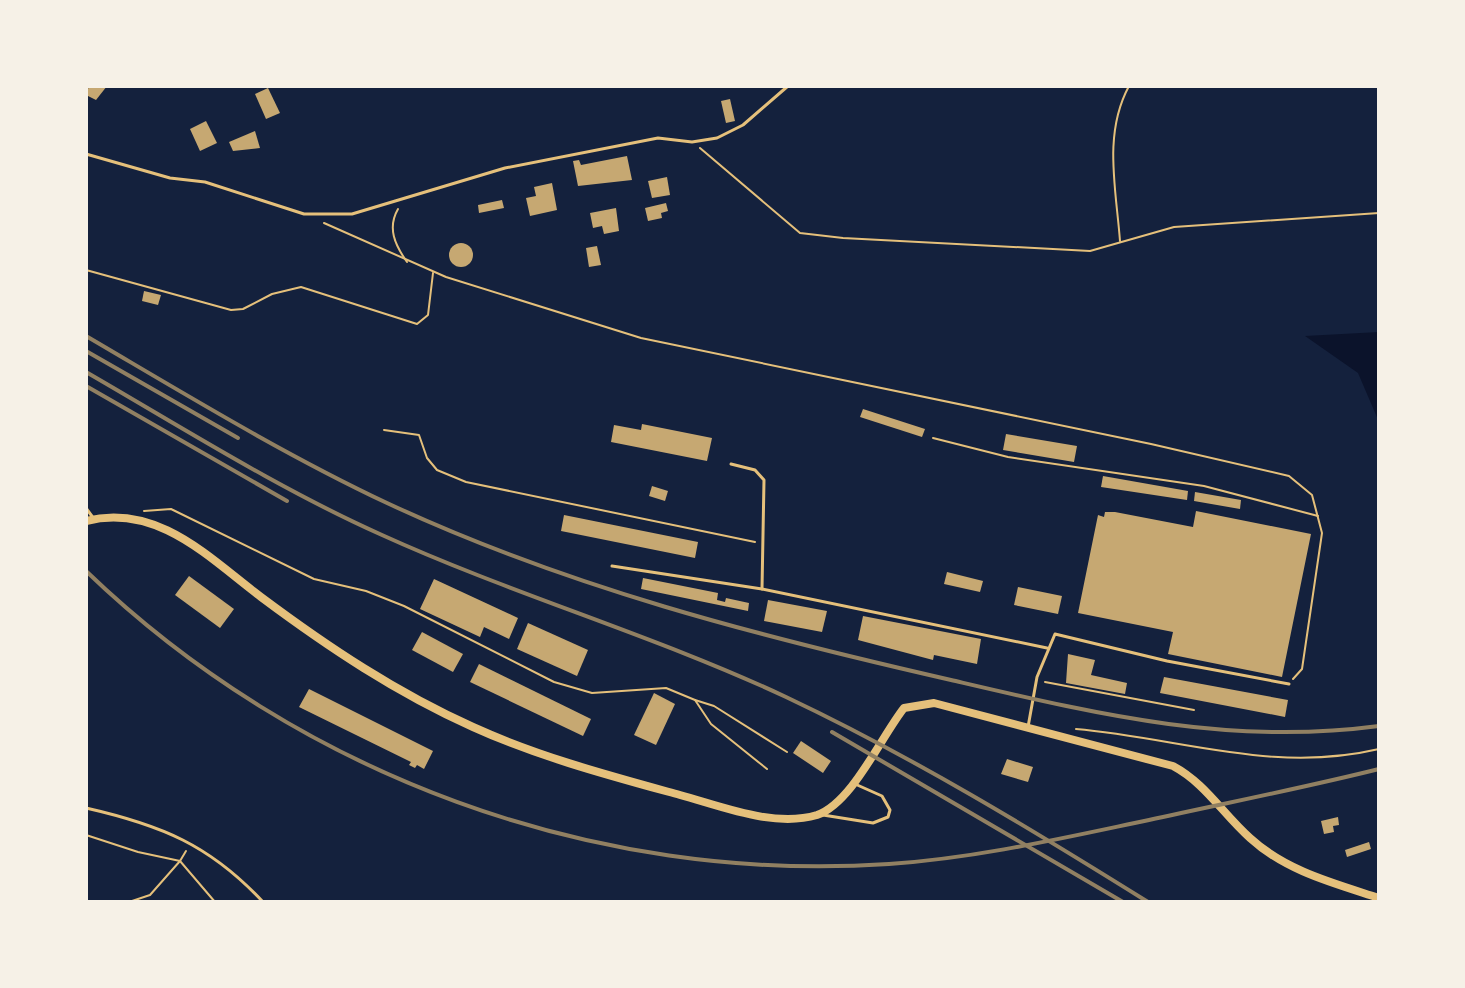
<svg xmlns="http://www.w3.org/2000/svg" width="1465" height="988" font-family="Georgia,serif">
<rect width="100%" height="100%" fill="#14213d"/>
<polygon fill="#0b132b" points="1379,332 1379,422 1358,373 1305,336"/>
<g fill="#c6a872">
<polygon points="89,86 107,86 96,100 86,95"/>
<polygon points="268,88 280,113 266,119 255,94"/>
<polygon points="730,99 735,121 726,123 721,101"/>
<polygon points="206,121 217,143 200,151 190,129"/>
<polygon points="255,131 260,148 233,151 229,142"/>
<polygon points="627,156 632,180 578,186 573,161 579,160 581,165"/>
<polygon points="667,177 670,195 652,198 648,181"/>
<polygon points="552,183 557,210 530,216 526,198 536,196 534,187"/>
<polygon points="502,200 504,208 479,213 478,205"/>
<polygon points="666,203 668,211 661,213 662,218 648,221 645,208"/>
<polygon points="616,208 619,231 604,234 602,226 593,228 590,213"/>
<circle cx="461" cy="255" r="12"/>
<polygon points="597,246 601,265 589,267 586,248"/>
<polygon points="144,291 161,295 158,305 142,301"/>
<polygon points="863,409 925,429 922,437 860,417"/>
<polygon points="642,424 712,438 707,461 611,442 614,425 641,430"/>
<polygon points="1006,434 1077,446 1074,462 1003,450"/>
<polygon points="1103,476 1188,491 1187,500 1101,487"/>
<polygon points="652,486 668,491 665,501 649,496"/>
<polygon points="1195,492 1241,500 1240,509 1194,501"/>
<polygon points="1196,511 1311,534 1282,677 1168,654 1173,632 1078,613 1098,515 1104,517 1105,512 1115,512 1193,527"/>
<polygon points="564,515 698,542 695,558 561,531"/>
<polygon points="947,572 983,581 980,592 944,584"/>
<polygon points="189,576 234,609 220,628 175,595"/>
<polygon points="643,578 718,593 717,600 725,602 726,598 749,603 748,611 641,589"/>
<polygon points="434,579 518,618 509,639 484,627 480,637 420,609"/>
<polygon points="1018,587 1062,596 1058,614 1014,605"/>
<polygon points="768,600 827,611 822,632 764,621"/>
<polygon points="863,616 981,639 977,664 934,655 933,660 858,640"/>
<polygon points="528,623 588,650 577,676 517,649"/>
<polygon points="422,632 463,654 453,672 412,650"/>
<polygon points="1068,654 1095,660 1091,675 1127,683 1125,694 1066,683"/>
<polygon points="479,664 591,719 583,736 470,682"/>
<polygon points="1164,677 1288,700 1285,717 1160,693"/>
<polygon points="309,689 433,751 424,769 417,765 415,768 409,765 411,762 299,707"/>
<polygon points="654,693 675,704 656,745 634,735"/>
<polygon points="801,741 831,761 823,773 793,753"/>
<polygon points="1007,759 1033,767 1028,782 1001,774"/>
<polygon points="1338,817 1339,825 1333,826 1334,832 1324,834 1321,821"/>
<polygon points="1369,842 1371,849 1347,857 1345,850"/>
</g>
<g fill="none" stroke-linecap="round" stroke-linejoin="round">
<g stroke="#e5c07b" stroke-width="2">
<polyline points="700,148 800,233 843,238 1090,251 1174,227 1379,213"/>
<path d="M 398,209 C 387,228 395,245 407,262"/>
<polyline points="324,223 446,277 641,338 1151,444 1289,476 1312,495 1322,533 1302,669 1293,679"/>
<path d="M 1120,241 C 1116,188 1103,134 1129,86"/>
<polyline points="86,270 231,310 243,309 272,294 301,287 417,324 428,315 433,273"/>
<polyline points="384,430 419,435 427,458 437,470 466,482 755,542"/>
<polyline points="933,438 1008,457 1204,486 1318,516"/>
<polyline points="144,511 171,509 314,579 366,591 404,606 554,682 592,693 666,688 695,700 711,724 767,769"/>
<polyline points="1045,682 1194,710"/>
<polyline points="695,700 714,706 787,752"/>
<path d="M 1076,729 C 1180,738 1273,774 1379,749"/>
<polyline points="86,835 138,852 180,861 186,851"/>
<polyline points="129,902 150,895 180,861 215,902"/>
</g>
<g stroke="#e5c07b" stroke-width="3">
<polyline points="86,154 170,178 205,182 304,214 352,214 505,168 658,138 692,142 717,138 743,125 788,86"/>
<polyline points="731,464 755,470 764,480 762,589"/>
<polyline points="86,508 94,519"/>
<polyline points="612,566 762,589 1047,648"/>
<polyline points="1028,727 1037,677 1055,634 1167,661 1289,684"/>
<path d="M 86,808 C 161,825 210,845 263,902"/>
<polyline points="823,815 873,823 888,817 890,810 882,796 855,784"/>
</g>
<path stroke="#e5c07b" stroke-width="8" d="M 86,521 C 158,503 209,558 261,597 C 328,647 397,693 473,727 C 539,757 611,776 680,795 C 721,806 774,828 817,815 C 852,803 881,737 904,708 L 934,703 L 1173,766 C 1205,783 1223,814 1250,838 C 1286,871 1333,883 1379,898"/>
<g stroke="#918062" stroke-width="4">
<path d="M 86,336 C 185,394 283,454 387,503 C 567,587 758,636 951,680 C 1097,714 1228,746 1379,726"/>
<polyline points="86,351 238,438"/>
<path d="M 86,372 C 183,428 279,489 382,535 C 514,595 654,635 786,697 C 911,756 1031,829 1148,902"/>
<polyline points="86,386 287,501"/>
<path d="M 86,571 C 299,776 594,884 889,864 C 977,858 1063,838 1149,820 C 1226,803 1303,788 1379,769"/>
<polyline points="832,732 1123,902"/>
</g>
</g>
<rect width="1465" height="988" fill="none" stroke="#f6f1e7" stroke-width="176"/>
</svg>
